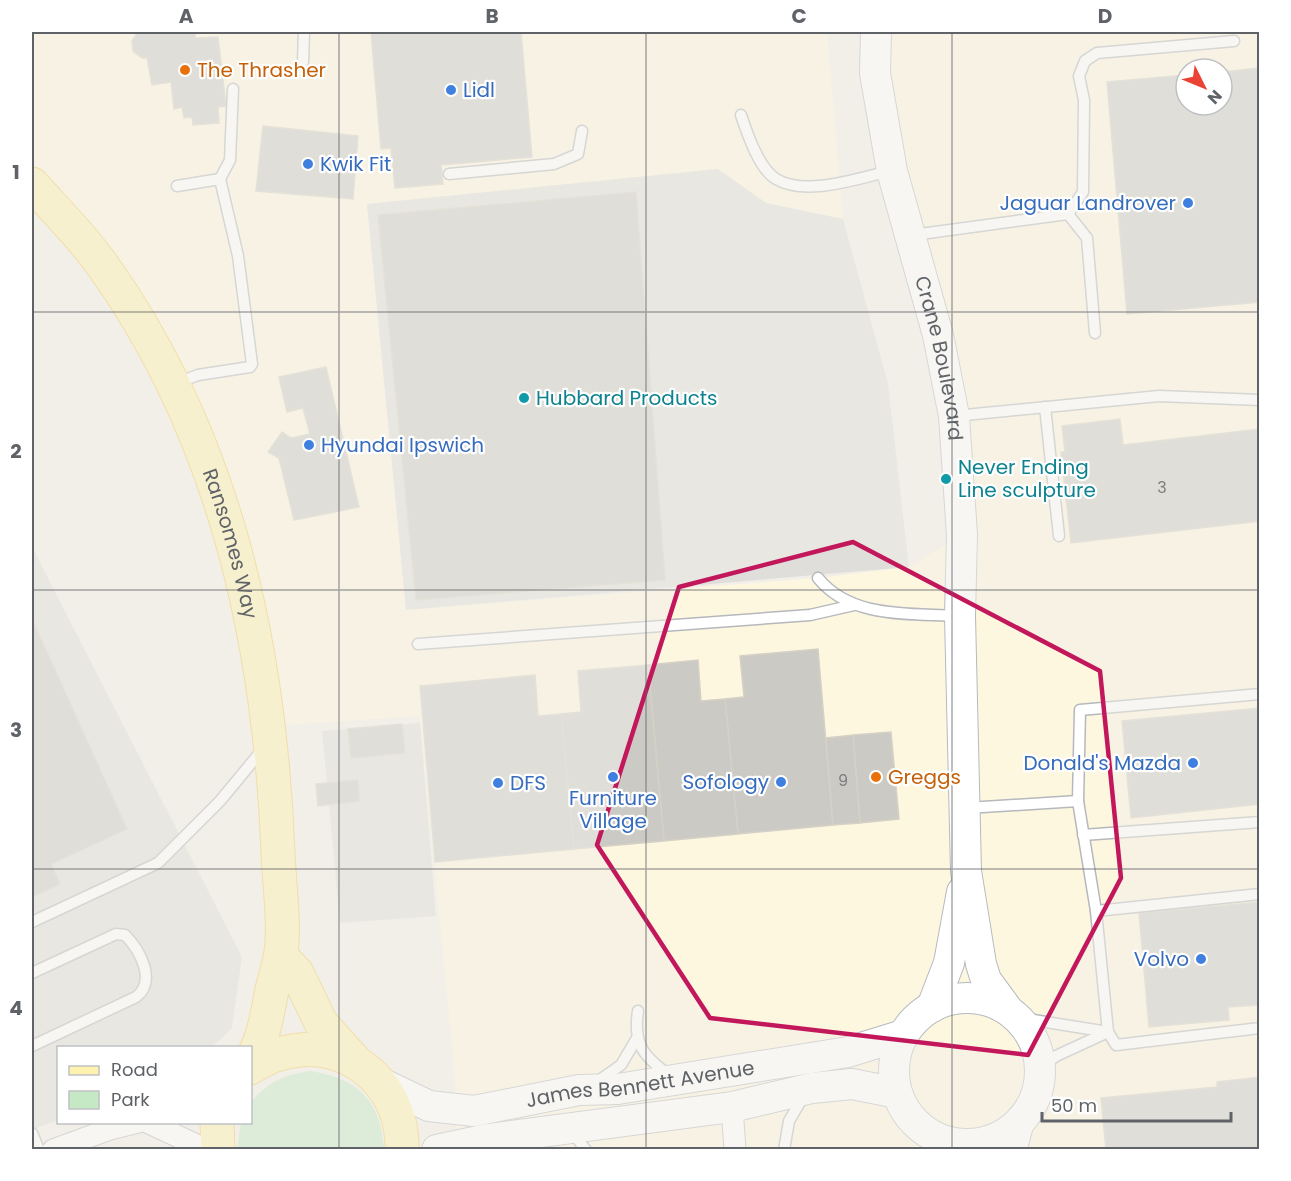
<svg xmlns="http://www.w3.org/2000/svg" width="1291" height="1181" font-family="Poppins,sans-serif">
<rect width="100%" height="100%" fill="#f1efe8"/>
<path fill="#fef7e0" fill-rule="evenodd" d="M 32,32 L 827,32 L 843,219 L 766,203 L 718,169 L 367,204 L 406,610 L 818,578 L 909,567 L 962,535 L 876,32 L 1259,32 L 1259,1149 L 457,1149 L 454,1066 L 420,716 L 270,726 L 174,384 L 32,184 ZM 1186,69 L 1222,69 L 1222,105 L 1186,105 Z"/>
<g fill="#e0deda">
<polygon points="718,169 766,203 843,219 888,384 909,567 406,610 367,204"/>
<polygon points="32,547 242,957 232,1028 212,1047 58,1048 58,1120 32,1130"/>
<polygon points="420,723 436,916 340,923 322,731"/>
</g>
<path fill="#c5e8c5" d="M 310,1071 C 358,1078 381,1101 384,1149 L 237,1149 L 241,1123 L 250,1122 L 251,1102 C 268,1082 284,1075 310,1071 Z"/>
<g fill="#cccac5" stroke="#d6d1c6" stroke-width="1.5">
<polygon points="138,32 195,32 195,38 218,37 226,106 218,107 219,123 193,125 192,117 184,118 182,107 174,109 171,82 152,85 147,58 142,58 133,51 132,41"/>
<polygon points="371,32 521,32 532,157 441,165 443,184 395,188 391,148 381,149"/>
<polygon points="1260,68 1260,302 1127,314 1107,82 1186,75 1186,105 1222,105 1222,72"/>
<polygon points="263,126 358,136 353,199 256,191"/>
<polygon points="636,192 665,580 416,600 378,215"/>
<polygon points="326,367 359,507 294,520 279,458 268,452 282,432 291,438 310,434 303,408 287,412 279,377"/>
<polygon points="1120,419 1123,445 1259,429 1260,521 1071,543 1061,452 1065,452 1062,426"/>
<polygon points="32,619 127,829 51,864 60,884 32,897"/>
<polygon points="818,649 833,825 738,834 725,699 744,697 740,656"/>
<polygon points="698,660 701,701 725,699 738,834 664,841 648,665"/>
<polygon points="648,665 664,841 574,849 561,714 581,712 578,671"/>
<polygon points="535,675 538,716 561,714 574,849 435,862 420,686"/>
<polygon points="1260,708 1260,804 1131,818 1122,721"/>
<polygon points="402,724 405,753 351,758 348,729"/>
<polygon points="891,732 899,819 860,823 853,735"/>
<polygon points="853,735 860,823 833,825 826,738"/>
<polygon points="358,780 359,801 318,806 316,784"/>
<polygon points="1260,902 1260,1005 1228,1007 1229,1020 1149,1027 1139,913"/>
<polygon points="1260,1077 1260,1150 1106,1150 1101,1098 1217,1087 1217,1082"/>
</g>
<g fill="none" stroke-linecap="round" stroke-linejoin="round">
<defs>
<g id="lane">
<polyline points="303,62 304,32"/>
<path d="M 741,115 C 747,133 759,169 776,179 C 806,197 859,178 890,171"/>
<polyline points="449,174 554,164 578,154 582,131"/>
<polyline points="177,186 220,179"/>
<polyline points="1068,214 1087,238 1095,333"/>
<polyline points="913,235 1068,214 1083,192 1084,100 1079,76 1085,61 1097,53 1234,41"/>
<polyline points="177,383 198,375 250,367 252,364 238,256 220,179 230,160 233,89"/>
<polyline points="1045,407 1059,536"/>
<polyline points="955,416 1159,396 1260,400"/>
<path d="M 818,578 C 851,619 910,613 957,616"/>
<polyline points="418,644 810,615 854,605"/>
<polyline points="1260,694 1080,710 1078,801 1096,911 1108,1032 1116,1045 1260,1028"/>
<polyline points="967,808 1078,801"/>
<polyline points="1083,835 1260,822"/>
<polyline points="1096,911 1260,894"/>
<polyline points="32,922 158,863 220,801 263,749"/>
<path d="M 32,973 L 116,934 L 125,935 C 140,950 157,981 136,997 L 32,1046"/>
<path d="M 638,1011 C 633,1044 643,1056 669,1075"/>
<polyline points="1015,1017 1108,1032"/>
<polyline points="1040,1068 1056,1056 1108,1032"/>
<polyline points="601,1079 621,1065 637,1038"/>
<polyline points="571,1131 586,1150"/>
<polyline points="32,1133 39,1150"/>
<polyline points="784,1150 789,1121 803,1097"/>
</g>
<g id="street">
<polyline points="732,1107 735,1150"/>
<polyline points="147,1122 207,1150"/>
<polyline points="957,1144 960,1150"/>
<polyline points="53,1150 110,1129 138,1122"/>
<polyline points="1016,1150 1025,1116"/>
</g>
<g id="secondary">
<path id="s1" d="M 876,32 L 875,73 L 892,171 L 938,335 L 954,416 L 962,535 L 960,616 L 966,871 L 981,964 L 986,980 L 1008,1010"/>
<circle cx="967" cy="1071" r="73"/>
<polyline points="932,1007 949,963 962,892"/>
<path id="s2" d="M 381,1083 L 429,1106 L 474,1111 L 579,1090 L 618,1089 L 848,1052 L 903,1035"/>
<polyline points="437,1150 488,1139 732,1107 812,1088 852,1084 897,1093"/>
</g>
<g id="primary">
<path id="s3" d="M 32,184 C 56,211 82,236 103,266 C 226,438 270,646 278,853 C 279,883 286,930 280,958 C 278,969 274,979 272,990 C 267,1015 264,1039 250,1062"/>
<polyline points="281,956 297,973 321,1023 355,1061"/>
<path d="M 250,1068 C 318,1022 404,1067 402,1150"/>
<polyline points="217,1122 218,1150"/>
</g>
</defs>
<use href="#lane" stroke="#b5b8bc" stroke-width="13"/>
<use href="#street" stroke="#b5b8bc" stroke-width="23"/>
<use href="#secondary" stroke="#b6babf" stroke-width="32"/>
<use href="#primary" stroke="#f2c960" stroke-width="35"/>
<use href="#lane" stroke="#fff" stroke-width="10"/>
<use href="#street" stroke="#fff" stroke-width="21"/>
<use href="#secondary" stroke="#fff" stroke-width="30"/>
<use href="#primary" stroke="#fff2af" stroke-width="33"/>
</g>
<path d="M0 0H1291V1181H0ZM 853,542 L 1100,671 L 1121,878 L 1028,1055 L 710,1018 L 597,845 L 679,587 Z" fill="#f1efe8" fill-opacity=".55" fill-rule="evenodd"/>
<path fill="none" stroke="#c2185b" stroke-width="4.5" stroke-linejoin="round" d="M 853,542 L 1100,671 L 1121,878 L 1028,1055 L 710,1018 L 597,845 L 679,587 Z"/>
<path fill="none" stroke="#5f6368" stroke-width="1.5" stroke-opacity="0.55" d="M 339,32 L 339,1150M 646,32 L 646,1150M 952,32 L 952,1150M 32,312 L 1260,312M 32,590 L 1260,590M 32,869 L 1260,869"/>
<g fill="#e8710a" stroke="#fff" stroke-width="2">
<circle cx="185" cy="70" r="6"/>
<circle cx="876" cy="777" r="6"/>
</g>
<g fill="#3f7fe0" stroke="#fff" stroke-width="2">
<circle cx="451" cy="90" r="6"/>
<circle cx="308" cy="164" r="6"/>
<circle cx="1188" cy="203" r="6"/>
<circle cx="309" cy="445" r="6"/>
<circle cx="1193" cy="763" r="6"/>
<circle cx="613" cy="777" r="6"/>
<circle cx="781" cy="782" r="6"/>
<circle cx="498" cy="783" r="6"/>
<circle cx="1201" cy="959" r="6"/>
</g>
<g fill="#0f9aa8" stroke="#fff" stroke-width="2">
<circle cx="524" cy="398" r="6"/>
<circle cx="946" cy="479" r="6"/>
</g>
<g text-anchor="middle" stroke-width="4.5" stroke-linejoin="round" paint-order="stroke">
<g font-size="16" fill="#7a7d7f">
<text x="1162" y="493">3</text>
<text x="843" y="786">9</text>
</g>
<g font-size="20" fill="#c56008" stroke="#fff" text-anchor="start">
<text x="197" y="77">The Thrasher</text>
<text x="888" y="784">Greggs</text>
</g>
<g font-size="20" fill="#366cbe" stroke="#fff" text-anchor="start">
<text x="463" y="97">Lidl</text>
<text x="320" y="171">Kwik Fit</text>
<text x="1176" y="210" text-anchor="end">Jaguar Landrover</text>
<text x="321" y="452">Hyundai Ipswich</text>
<text x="1181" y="770" text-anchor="end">Donald's Mazda</text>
<text x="769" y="789" text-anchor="end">Sofology</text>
<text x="510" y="790">DFS</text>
<text x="613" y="805" text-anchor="middle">Furniture<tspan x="613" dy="23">Village</tspan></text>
<text x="1189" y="966" text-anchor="end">Volvo</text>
</g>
<g font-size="20" fill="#5f6368" stroke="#fff">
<text dy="7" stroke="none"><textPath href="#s1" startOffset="334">Crane Boulevard</textPath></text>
<text dy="7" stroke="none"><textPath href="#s3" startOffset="416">Ransomes Way</textPath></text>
<text dy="7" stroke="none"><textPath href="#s2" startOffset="267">James Bennett Avenue</textPath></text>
</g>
<g font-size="20" fill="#0d838f" stroke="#fff" text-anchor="start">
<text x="536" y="405">Hubbard Products</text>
<text x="958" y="474">Never Ending<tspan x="958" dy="23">Line sculpture</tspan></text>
</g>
</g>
<rect width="1291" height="1181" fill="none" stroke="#ffffff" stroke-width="66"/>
<rect x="57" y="1046" width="195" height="78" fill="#ffffff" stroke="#bfc1c3" stroke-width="1.5"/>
<rect x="69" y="1066" width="30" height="9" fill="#fff2af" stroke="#bfc1c3" stroke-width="1.5"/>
<text x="111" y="1076" font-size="18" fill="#5f6368">Road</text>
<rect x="69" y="1091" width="30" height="18" fill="#c5e8c5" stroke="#bfc1c3" stroke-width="1.5"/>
<text x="111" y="1106" font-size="18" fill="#5f6368">Park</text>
<g transform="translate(1204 87) rotate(133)"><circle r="28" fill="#ffffff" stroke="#bfc1c3" stroke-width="1.5"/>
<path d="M0-4.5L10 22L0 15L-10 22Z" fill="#ea4335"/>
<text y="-9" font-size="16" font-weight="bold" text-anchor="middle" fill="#5f6368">N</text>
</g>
<path d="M1042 1112v9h189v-9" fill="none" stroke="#5f6368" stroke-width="3"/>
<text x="1051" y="1112" font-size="18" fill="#5f6368" stroke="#ffffff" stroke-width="4.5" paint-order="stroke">50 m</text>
<rect x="33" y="33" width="1225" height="1115" fill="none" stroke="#5f6368" stroke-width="2"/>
<g font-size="20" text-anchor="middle" font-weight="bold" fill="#5f6368">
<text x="186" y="23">A</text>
<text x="492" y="23">B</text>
<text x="799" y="23">C</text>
<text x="1105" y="23">D</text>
<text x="16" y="179">1</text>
<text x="16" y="458">2</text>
<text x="16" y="737">3</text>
<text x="16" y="1015">4</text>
</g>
</svg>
